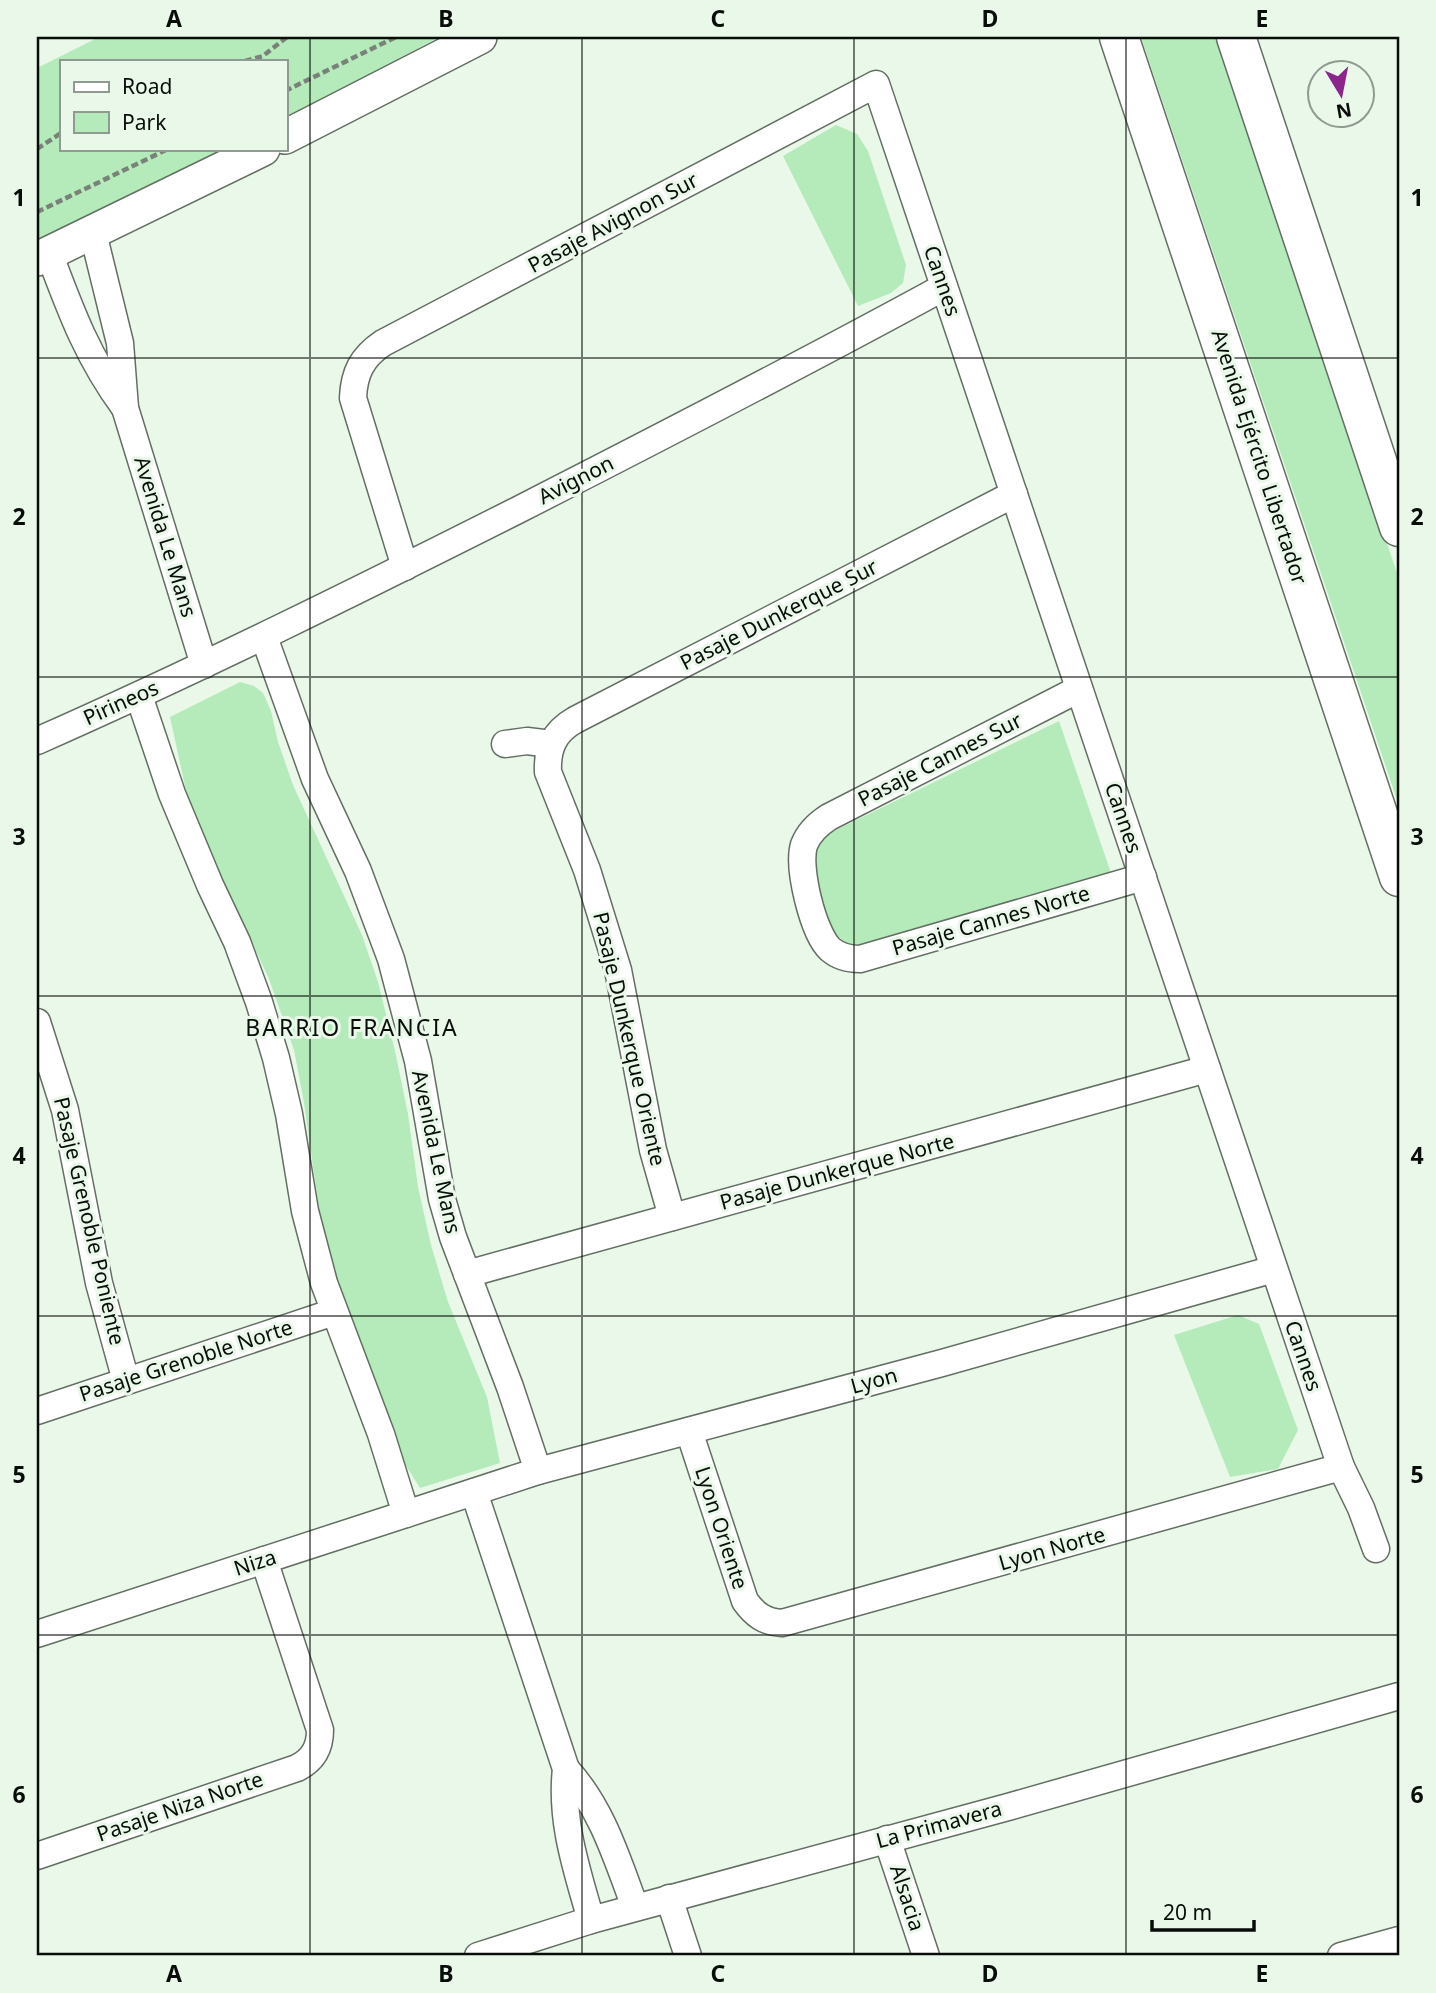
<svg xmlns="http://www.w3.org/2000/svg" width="1436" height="1993" font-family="'Noto Sans',sans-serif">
<rect width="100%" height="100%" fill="#eaf8ea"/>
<g fill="#b5eaba">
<polygon points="99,37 439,37 285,119 285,61 61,61 61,149 226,149 37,240 37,68"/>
<polygon points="1141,37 1218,37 1399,579 1399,806"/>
<polygon points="836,125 857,134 868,151 906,265 903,283 891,293 858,306 783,156"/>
<polygon points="240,682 254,686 263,693 271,711 278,742 293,785 362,935 378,982 395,1051 408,1114 418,1187 431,1245 448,1302 487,1397 500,1463 420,1488 403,1461 364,1352 339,1295 324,1244 304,1103 294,1050 269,979 190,809 170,717"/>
<path d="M 1059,721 L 1112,876 L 860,949 C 820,938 817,886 814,851 L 828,834 Z"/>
<polygon points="1238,1315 1259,1324 1298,1430 1278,1469 1230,1477 1174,1335"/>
</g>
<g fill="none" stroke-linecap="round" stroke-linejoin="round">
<defs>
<g id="minor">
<polyline points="93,233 120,343 125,408 204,665"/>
<path d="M 49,253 C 71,312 88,358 125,408"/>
<path d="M 405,567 L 353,398 C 354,373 362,357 383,343 L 876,84 L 1341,1467 L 1361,1508 L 1376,1549"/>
<polyline points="264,637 315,779 358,871 391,959 418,1061 442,1199 453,1237 510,1387 538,1471"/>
<path d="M 1079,689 L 829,817 C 818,824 809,832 804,845 C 797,867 813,933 830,949 C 839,957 849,959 860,959 L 1143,877"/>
<polyline points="139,696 172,794 210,885 237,942 259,1002 276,1058 289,1114 305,1211 324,1283 381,1434 406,1514"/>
<path d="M 37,741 C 200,669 359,590 518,510 C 661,437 803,364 944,287"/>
<polyline points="505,744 527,741 551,744"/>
<polyline points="37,1022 65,1110 99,1283 126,1381"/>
<path d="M 672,1217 L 653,1150 L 618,970 L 587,870 L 548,772 C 547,748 554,732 575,720 L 1014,494"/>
<polyline points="467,1274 1207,1069"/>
<polyline points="37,1411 334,1312"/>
<path d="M 689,1431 L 745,1601 C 755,1615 765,1622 782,1623 L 1341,1467"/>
<path d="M 474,1492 L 566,1769 C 560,1822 577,1870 591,1920"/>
<polyline points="37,1634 538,1471 942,1363 1274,1269"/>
<path d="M 566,1769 C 602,1808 617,1859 635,1907"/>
<polyline points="887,1839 926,1956"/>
<path d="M 37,1856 L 297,1768 C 313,1760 320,1748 320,1730 L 264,1560"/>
<polyline points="669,1898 688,1956"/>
<polyline points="478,1956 591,1920 1008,1807 1399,1696"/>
<polyline points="1341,1956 1399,1940"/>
</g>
<g id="tertiary">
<polyline points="285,137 480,37"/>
<polyline points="37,259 263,149"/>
</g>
<g id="secondary">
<polyline points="1119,37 1399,877"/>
<polyline points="1236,37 1399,527"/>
</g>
</defs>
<use href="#minor" stroke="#636f63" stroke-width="29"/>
<use href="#tertiary" stroke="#636f63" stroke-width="36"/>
<use href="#secondary" stroke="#636f63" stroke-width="41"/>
<g stroke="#798279" stroke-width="4.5" stroke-dasharray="7 3.5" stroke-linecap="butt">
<polyline points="245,61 263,56 287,37"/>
<polyline points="285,91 396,37"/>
<polyline points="37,149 61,133"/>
<polyline points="37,212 168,149"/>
</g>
<use href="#minor" stroke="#fff" stroke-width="26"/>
<use href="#tertiary" stroke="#fff" stroke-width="33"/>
<use href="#secondary" stroke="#fff" stroke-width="38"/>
</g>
<path fill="none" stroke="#090d09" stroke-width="2" stroke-opacity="0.55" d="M 310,37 L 310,1956M 582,37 L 582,1956M 854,37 L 854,1956M 1126,37 L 1126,1956M 37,358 L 1399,358M 37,677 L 1399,677M 37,996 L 1399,996M 37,1316 L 1399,1316M 37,1635 L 1399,1635"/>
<g text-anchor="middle" stroke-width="6" stroke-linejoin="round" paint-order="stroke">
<g font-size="21" fill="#090d09" stroke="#eaf8ea">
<text transform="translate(613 223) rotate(-28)" y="7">Pasaje Avignon Sur</text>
<text transform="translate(942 281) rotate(71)" y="7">Cannes</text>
<text transform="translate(1259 457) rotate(72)" y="7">Avenida Ejército Libertador</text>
<text transform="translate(576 480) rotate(-27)" y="7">Avignon</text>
<text transform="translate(165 537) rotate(73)" y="7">Avenida Le Mans</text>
<text transform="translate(779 615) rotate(-27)" y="7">Pasaje Dunkerque Sur</text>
<text transform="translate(121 703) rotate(-24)" y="7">Pirineos</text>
<text transform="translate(940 760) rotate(-27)" y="7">Pasaje Cannes Sur</text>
<text transform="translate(1123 818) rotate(71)" y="7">Cannes</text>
<text transform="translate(991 921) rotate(-16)" y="7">Pasaje Cannes Norte</text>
<text transform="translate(629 1039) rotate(77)" y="7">Pasaje Dunkerque Oriente</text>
<text transform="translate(436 1152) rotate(78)" y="7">Avenida Le Mans</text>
<text transform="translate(837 1172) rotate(-15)" y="7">Pasaje Dunkerque Norte</text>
<text transform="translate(89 1221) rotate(77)" y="7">Pasaje Grenoble Poniente</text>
<text transform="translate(1303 1356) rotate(71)" y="7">Cannes</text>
<text transform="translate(186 1361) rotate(-18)" y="7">Pasaje Grenoble Norte</text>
<text transform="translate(874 1381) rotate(-15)" y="7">Lyon</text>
<text transform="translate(721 1528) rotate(72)" y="7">Lyon Oriente</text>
<text transform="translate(1052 1549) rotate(-16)" y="7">Lyon Norte</text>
<text transform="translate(255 1563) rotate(-18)" y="7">Niza</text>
<text transform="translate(180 1807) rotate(-19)" y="7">Pasaje Niza Norte</text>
<text transform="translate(939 1825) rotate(-15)" y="7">La Primavera</text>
<text transform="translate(907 1898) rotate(72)" y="7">Alsacia</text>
</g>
<g font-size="23" letter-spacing="2" fill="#090d09" stroke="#eaf8ea">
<text x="352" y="1036">BARRIO FRANCIA</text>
</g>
</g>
<rect width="1436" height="1993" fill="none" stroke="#eaf8ea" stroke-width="77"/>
<rect x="60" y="60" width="228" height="91" fill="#eaf8ea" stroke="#909a90" stroke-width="2"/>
<rect x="74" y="82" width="35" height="10" fill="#ffffff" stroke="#909a90" stroke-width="2"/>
<text x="122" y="94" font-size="21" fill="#090d09">Road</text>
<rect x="74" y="112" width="35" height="21" fill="#b5eaba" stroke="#909a90" stroke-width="2"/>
<text x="122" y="130" font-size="21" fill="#090d09">Park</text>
<g transform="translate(1341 94) rotate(170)"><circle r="33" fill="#eaf8ea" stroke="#909a90" stroke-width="2"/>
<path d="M0-5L12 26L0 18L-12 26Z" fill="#8b268d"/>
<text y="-10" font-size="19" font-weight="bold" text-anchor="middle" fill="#090d09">N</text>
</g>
<path d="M1152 1920v10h102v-10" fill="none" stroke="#090d09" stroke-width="3.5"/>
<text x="1163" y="1920" font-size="21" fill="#090d09" stroke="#eaf8ea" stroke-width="5" paint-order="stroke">20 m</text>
<rect x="38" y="38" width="1360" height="1916" fill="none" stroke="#090d09" stroke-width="2.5"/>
<g font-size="23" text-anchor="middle" font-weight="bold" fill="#090d09">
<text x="174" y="27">A</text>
<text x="446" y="27">B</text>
<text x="718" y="27">C</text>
<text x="990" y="27">D</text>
<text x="1262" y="27">E</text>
<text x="19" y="206">1</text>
<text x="1417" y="206">1</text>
<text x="19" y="525">2</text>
<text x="1417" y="525">2</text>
<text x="19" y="845">3</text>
<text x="1417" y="845">3</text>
<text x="19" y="1164">4</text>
<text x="1417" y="1164">4</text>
<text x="19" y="1483">5</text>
<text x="1417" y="1483">5</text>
<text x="19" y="1803">6</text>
<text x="1417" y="1803">6</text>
<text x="174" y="1982">A</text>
<text x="446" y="1982">B</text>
<text x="718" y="1982">C</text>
<text x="990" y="1982">D</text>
<text x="1262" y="1982">E</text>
</g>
</svg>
